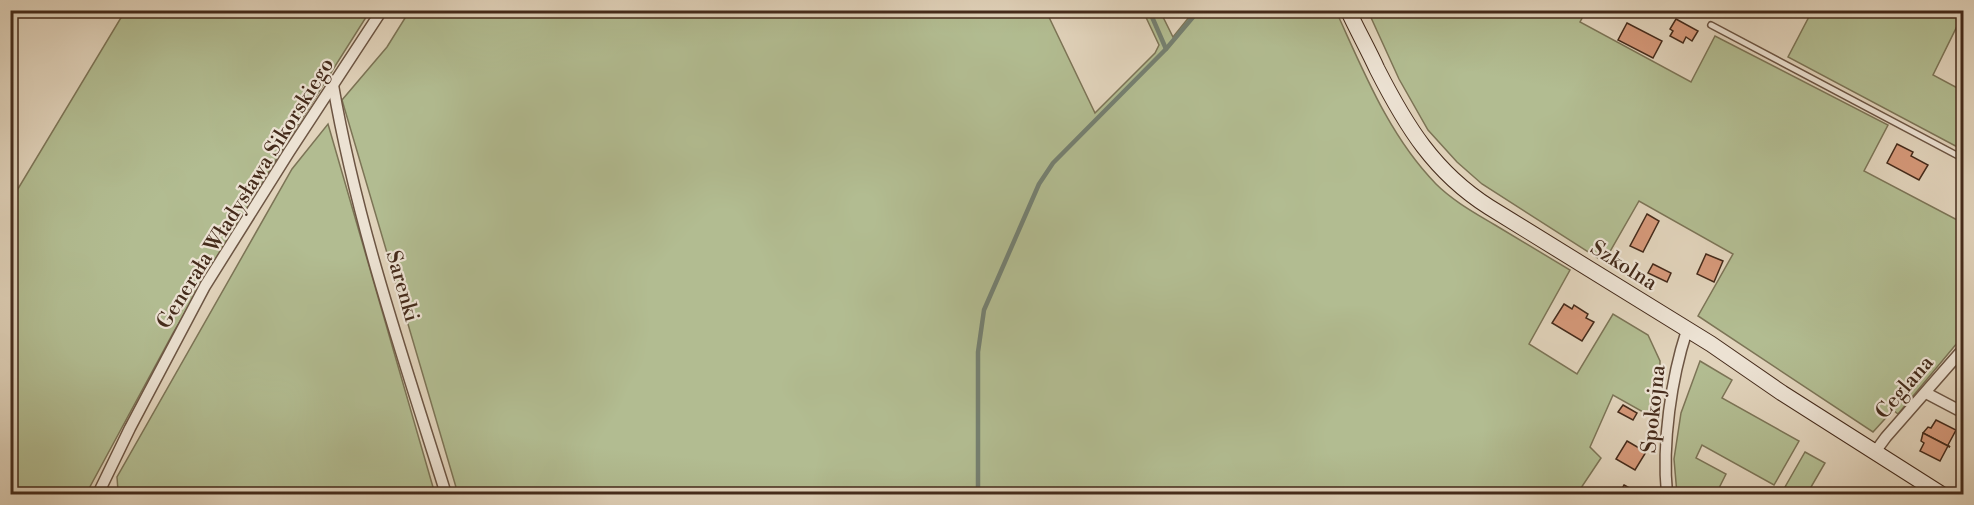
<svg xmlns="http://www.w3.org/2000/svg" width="1974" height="505" font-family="'Libre Bodoni',serif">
<rect width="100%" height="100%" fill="#e1d3bb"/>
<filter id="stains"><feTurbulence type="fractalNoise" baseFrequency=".00333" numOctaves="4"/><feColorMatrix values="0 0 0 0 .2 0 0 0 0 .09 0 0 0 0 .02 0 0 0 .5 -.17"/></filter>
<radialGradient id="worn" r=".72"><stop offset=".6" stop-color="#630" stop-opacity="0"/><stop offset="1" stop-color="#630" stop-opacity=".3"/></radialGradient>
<g fill="#b2bc91" stroke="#7c7456" stroke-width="1.5">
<path d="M 410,10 L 1046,11 L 1095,113 L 1155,53 L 1159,45 L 1143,11 L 1160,11 L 1173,37 L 1194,11 L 1336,11 C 1363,70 1389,136 1436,184 C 1453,201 1475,213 1495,225 C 1520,240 1545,255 1570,270 L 1529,344 L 1577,374 L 1613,314 L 1648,335 L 1660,361 L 1659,421 L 1613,395 L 1590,447 L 1601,458 L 1577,494 L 458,494 L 342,100 L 387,47 Z"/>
<polygon points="125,11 370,11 282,150 173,333 86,494 11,494 10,202"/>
<polygon points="1368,11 1586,11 1580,22 1691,82 1715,36 1888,125 1864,171 1963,223 1963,336 1898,414 1893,410 1873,432 1698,316 1733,254 1639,201 1604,262 1482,184 1457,162 1428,130 1399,79"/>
<polygon points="1812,11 1963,11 1963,14 1933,75 1963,91 1963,150 1788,57"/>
<polygon points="328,124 435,494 116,494 118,491 117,477 292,169"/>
<polygon points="1700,361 1732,380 1722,398 1799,441 1774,485 1702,445 1696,458 1726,474 1716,494 1677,494 1674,459 1681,413"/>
<polygon points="1805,452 1825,463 1807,494 1781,494"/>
</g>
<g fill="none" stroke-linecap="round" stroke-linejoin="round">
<g stroke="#758071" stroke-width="4.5">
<polyline points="1149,10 1166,49"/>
<polyline points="978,494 978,352 984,310 1039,184 1053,163 1166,49 1199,10"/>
</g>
</g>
<g fill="#d6997a" stroke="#452b1b" stroke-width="1.5">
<polygon points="1676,19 1698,31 1692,41 1686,37 1683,43 1670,36 1673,31 1670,29"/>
<polygon points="1627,23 1662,41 1653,58 1618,40"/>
<polygon points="1897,144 1913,152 1911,156 1928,165 1919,180 1887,163"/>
<polygon points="1647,214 1659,221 1643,252 1630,246"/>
<polygon points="1706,254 1723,261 1714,282 1697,274"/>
<polygon points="1653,264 1671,273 1667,282 1648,273"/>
<polygon points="1564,304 1572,309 1574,305 1588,314 1586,318 1594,322 1582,341 1552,323"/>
<polygon points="1623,405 1637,413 1633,420 1618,412"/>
<polygon points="1936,420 1956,430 1948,445 1950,447 1923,433 1928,427 1931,428"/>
<polygon points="1923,433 1950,447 1948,446 1940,461 1920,451 1924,443 1921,441"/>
<polygon points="1627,441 1646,452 1635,470 1616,459"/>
<polygon points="1624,485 1640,494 1619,494"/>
</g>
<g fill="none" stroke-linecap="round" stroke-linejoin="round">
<defs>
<polyline id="lane" points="1711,25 1964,159"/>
<g id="street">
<path d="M 333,85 C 357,224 404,360 446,494"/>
<polyline points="1926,393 1964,413"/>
<polyline points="1875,452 1886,437 1964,348"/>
<polyline points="98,494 130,428 205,286 289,152 382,10"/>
<path d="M 1667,494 C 1662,443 1671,379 1687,330"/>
</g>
<path id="secondary" d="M 1348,10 C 1357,30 1368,49 1377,69 C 1406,126 1434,172 1489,207 L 1711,344 L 1782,393 L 1941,494"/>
</defs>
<use href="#lane" stroke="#6c5543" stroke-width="8"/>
<use href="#street" stroke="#6c5543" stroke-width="13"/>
<use href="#secondary" stroke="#452b1b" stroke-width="17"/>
<use href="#lane" stroke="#ece2d3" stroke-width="5"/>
<use href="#street" stroke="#ece2d3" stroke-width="10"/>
<use href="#secondary" stroke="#ece2d3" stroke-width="15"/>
</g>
<g text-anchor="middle" stroke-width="4.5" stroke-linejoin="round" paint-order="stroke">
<g font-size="21" fill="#452b1b" stroke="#ece2d3">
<text transform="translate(245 193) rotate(-58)" y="7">Generała Władysława Sikorskiego</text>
<text transform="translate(1624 265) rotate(32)" y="7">Szkolna</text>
<text transform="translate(403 286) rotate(74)" y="7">Sarenki</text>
<text transform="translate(1904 387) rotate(-49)" y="7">Ceglana</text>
<text transform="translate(1653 409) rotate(-84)" y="7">Spokojna</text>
</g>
</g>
<rect width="1974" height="505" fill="none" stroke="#e1d3bb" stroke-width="36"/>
<rect x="12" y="12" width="1950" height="481" fill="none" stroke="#452b1b" stroke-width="3"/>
<rect x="18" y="18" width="1938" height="469" fill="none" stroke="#452b1b" stroke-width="1.5"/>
<rect width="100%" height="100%" filter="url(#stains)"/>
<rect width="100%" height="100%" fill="url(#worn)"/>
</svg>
